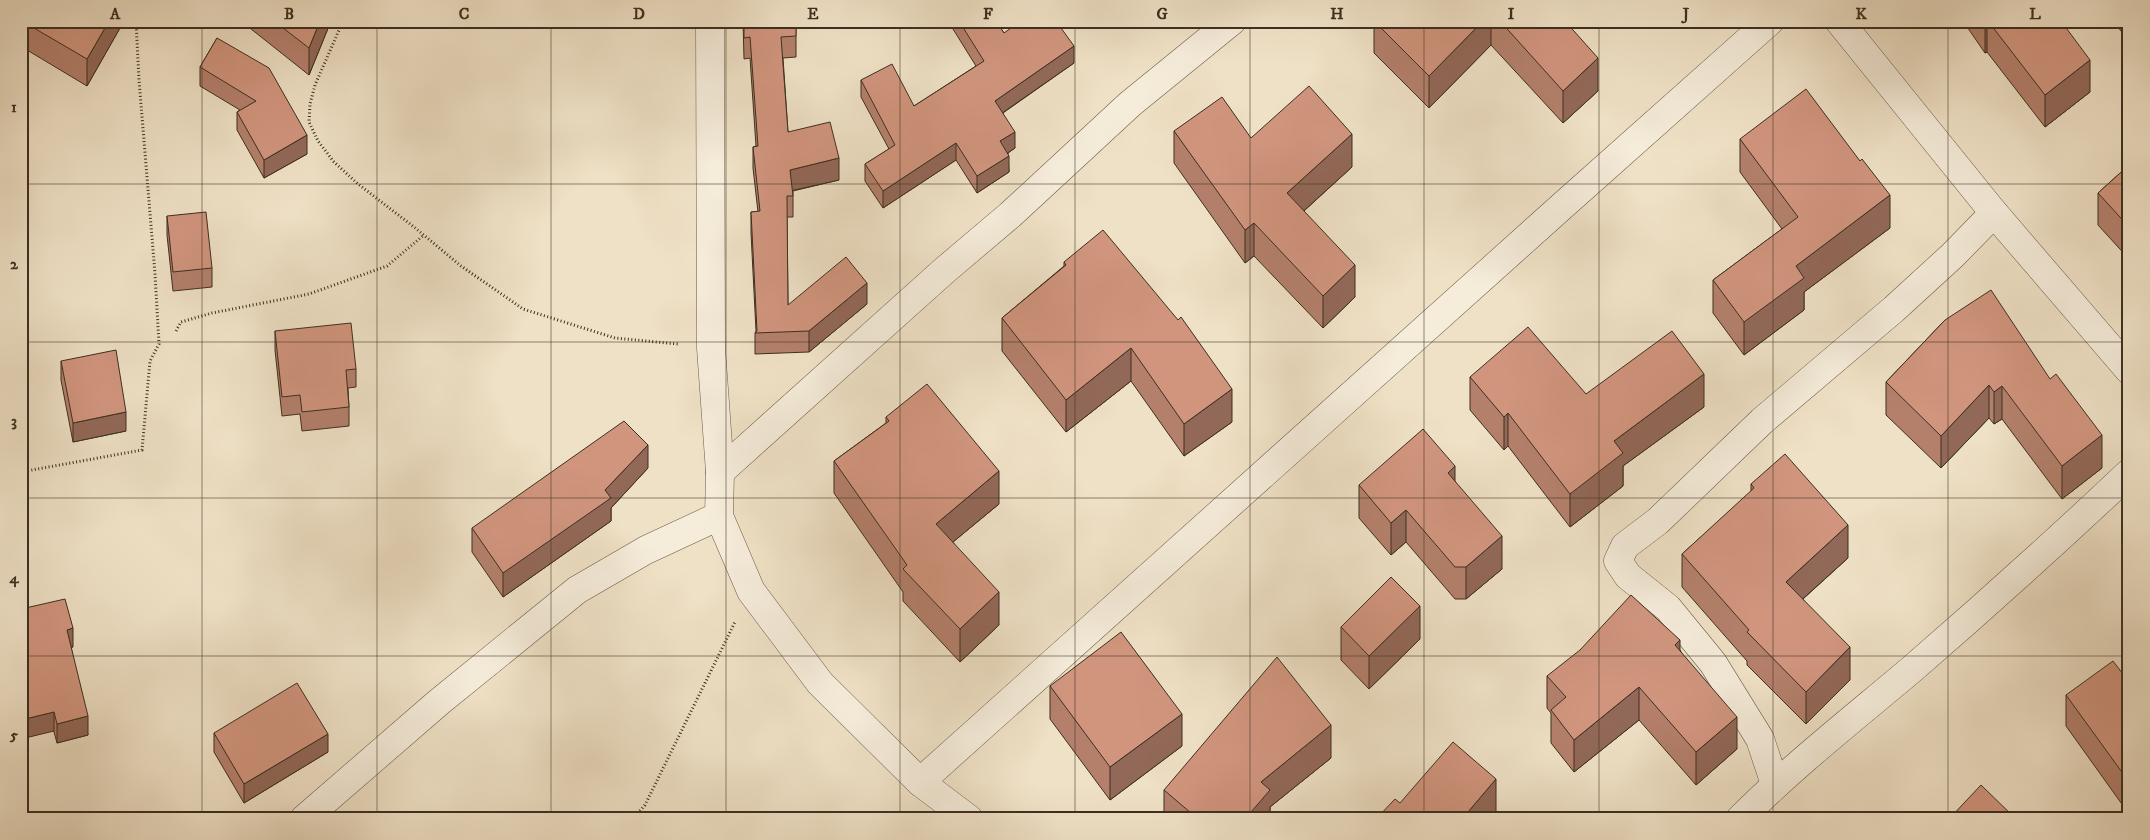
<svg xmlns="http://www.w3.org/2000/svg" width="2150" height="840" font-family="'IM FELL DW Pica',serif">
<rect width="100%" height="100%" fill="#efe1c6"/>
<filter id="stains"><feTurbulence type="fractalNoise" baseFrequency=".004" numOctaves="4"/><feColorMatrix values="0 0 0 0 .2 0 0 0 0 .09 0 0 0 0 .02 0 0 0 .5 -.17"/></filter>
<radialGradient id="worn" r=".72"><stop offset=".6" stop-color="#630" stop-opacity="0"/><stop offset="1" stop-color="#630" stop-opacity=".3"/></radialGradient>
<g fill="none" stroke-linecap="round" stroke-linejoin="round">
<defs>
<g id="street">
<polyline points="710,21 711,348 720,472 719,516 751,591 820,683 920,782 969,819"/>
<polyline points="1839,21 1994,213 2129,370"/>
<polyline points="720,472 945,270 1010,215 1130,104 1232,21"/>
<path d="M 920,782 C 1204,530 1485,273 1770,21"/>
<polyline points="1775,784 1760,739 1713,663 1668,608 1628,576 1618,561 1625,546 1658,521 1762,421 1894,309 1953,255 1994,213"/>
<polyline points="304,819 439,702 577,590 646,550 719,516"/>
<path d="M 1740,819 C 1794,765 1854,718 1912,669 C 1986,605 2058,540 2129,473"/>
</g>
</defs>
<use href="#street" stroke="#695c4a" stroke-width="29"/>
<g stroke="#3c2f20" stroke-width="3" stroke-dasharray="1 2.5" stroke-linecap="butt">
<polyline points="343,21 315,85 310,104 309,122 318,141 334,162 358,184 414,227 461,266 523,309 615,338 678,344"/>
<polyline points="176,331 181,322 212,313 309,294 387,266 424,235"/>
<polyline points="21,472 142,450 150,361 159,344 155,274 139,80 136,21"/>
<polyline points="633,819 645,805 735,622"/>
</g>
<use href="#street" stroke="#f5ecda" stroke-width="28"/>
</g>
<g fill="#b4806c" stroke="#3c2f20">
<polygon points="22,21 124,21 87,86 22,47"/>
<polygon points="241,21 331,21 309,75"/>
<polygon points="743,21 796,21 796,57 783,58 788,132 839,180 793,191 793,217 787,217 788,305 867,304 809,352 755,354 755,333 756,331 751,233 751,212 758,212 753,168 753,147 756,146 750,58 744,59"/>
<polygon points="948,21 996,21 1004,33 1074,63 1003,113 1015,148 1008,153 1009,172 977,193 956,160 883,208 865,181 865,164 889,149 861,97 861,80 914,106 976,66"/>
<polygon points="1374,21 1565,21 1598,91 1563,123 1491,45 1429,108 1374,53"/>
<polygon points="1963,21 2061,21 2090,92 2045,127 1987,52 1985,53"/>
<polygon points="2113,21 2129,21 2129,41"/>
<polygon points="217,38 307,154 264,178 237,130 237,112 240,110 200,86 200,67"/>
<polygon points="1174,131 1251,138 1352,167 1304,211 1355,297 1323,328 1254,256 1245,263 1174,163"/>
<polygon points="1740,139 1890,228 1804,292 1804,310 1744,355 1713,313 1713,280 1782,229 1740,172"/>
<polygon points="2129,165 2129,259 2098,225 2098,193"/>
<polygon points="167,216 212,268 212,287 173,291 167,235"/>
<polygon points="1064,262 1232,422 1184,456 1131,381 1066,432 1002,351 1002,318 1064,266"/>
<polygon points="1945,320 2102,468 2062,499 2002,419 1994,424 1989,418 1941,468 1886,415 1886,382"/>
<polygon points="275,331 356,369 356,387 348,388 349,407 349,426 302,431 300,414 282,416 275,350"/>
<polygon points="61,361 126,431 73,442 61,380"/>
<polygon points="1470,377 1586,394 1704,407 1623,466 1623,486 1570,527 1508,446 1504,450 1470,410"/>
<polygon points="886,417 999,504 953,542 999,625 960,662 903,601 903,592 834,493 834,461 886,423"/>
<polygon points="648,468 611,508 611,521 503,597 472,552 472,528"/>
<polygon points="1455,481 1502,569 1466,599 1455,599 1406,542 1391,555 1359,518 1359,485"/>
<polygon points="1751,484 1848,558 1803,599 1850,680 1806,724 1747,665 1747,661 1682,587 1682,554 1751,492"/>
<polygon points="21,609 73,647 71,647 88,735 57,743"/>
<polygon points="1341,627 1420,639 1369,689 1341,660"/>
<polygon points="1680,650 1737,749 1696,785 1639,720 1574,772 1551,743 1551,713 1547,708 1547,676"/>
<polygon points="2129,682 2124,807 2066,726 2066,695"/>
<polygon points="1050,686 1182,746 1110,800 1050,719"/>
<polygon points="214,733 328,752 244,803 214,752"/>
<polygon points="1331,758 1270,807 1270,819 1164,819 1164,790"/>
</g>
<g fill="#926858" stroke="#3c2f20">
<polygon points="109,21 124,21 87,86 87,59"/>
<polygon points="320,21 331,21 309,75 309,48"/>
<polygon points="1483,21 1491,21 1491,45 1429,108 1429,76"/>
<polygon points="1985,21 1987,21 1987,52 1985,53"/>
<polygon points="1074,46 1074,63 995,118 995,101"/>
<polygon points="1598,58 1598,91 1563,123 1563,91"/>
<polygon points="2090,60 2090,92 2045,127 2045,95"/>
<polygon points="1015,132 1015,148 1000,158 1000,141"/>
<polygon points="1352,134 1352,167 1287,226 1287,193"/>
<polygon points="307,135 307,154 264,178 264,160"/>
<polygon points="956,143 956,160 883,208 883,191"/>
<polygon points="1009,156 1009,172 977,193 977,176"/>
<polygon points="839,158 839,180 790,191 790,170"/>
<polygon points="1890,195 1890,228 1804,292 1804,310 1744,355 1744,322 1796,266"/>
<polygon points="1254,223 1254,256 1245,263 1245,230"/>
<polygon points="1355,265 1355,297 1323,328 1323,296"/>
<polygon points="867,283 867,304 809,352 809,331"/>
<polygon points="1131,348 1131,381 1066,432 1066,400"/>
<polygon points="1704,374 1704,407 1623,466 1623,486 1570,527 1570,494 1614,441"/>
<polygon points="1989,385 1989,418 1941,468 1941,436"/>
<polygon points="2002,386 2002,419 1994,424 1994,392"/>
<polygon points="1232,389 1232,422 1184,456 1184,424"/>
<polygon points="126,412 126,431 73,442 73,423"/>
<polygon points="1508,413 1508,446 1504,450 1504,417"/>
<polygon points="2102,435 2102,468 2062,499 2062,466"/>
<polygon points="648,445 648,468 611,508 611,521 503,597 503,573 605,490"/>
<polygon points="1455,466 1455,499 1448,473"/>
<polygon points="999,471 999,504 936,556 936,524"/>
<polygon points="1406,510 1406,542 1391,555 1391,523"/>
<polygon points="1848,525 1848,558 1786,614 1786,582"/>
<polygon points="1502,536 1502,569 1466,599 1466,567"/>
<polygon points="999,592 999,625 960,662 960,629"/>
<polygon points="1420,606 1420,639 1369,689 1369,656"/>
<polygon points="73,628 73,647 67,648 67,630"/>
<polygon points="1680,640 1680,672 1675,645"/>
<polygon points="1850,647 1850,680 1806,724 1806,692"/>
<polygon points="1639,687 1639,720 1574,772 1574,740"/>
<polygon points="54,712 54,731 21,739 21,720"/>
<polygon points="1182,714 1182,746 1110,800 1110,767"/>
<polygon points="88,716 88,735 57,743 57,724"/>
<polygon points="1737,717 1737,749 1696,785 1696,752"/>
<polygon points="1331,725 1331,758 1270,807 1270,819 1245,819 1261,782"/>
<polygon points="328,734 328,752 244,803 244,784"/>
<polygon points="2129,772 2129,803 2124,807 2124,775"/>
<polygon points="1496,779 1496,811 1490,819 1462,819"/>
</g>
<g fill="#d1957e" stroke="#3c2f20">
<polygon points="22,21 109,21 87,59"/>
<polygon points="274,21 320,21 309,48"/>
<polygon points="744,21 796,21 796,36 781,37 788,132 830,122 839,158 790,170 793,196 787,196 788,305 846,257 867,283 809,331 755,333 757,331 751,212 760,211 753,147 758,146 750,37 744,38"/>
<polygon points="959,21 996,21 1004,33 1021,21 1056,21 1074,46 995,101 1015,132 1000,141 1009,156 977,176 956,143 883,191 865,164 895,145 861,80 892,64 914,106 984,61"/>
<polygon points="1374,21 1483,21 1429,76"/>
<polygon points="1500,21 1565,21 1598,58 1563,91"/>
<polygon points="1988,21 2061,21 2090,60 2045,95"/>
<polygon points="217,38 269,68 307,135 264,160 237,112 256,101 200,67"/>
<polygon points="1309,86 1352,134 1287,193 1355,265 1323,296 1254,223 1245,230 1174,131 1222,97 1251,138"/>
<polygon points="1806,89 1860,161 1862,159 1890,195 1796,266 1804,278 1744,322 1713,280 1798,217 1740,139"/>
<polygon points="2129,165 2129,227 2098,193"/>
<polygon points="206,212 212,268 173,272 167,216"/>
<polygon points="1103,230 1178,320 1181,317 1232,389 1184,424 1131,348 1066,400 1002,318 1066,265 1064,262"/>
<polygon points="1991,290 2050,379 2056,374 2102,435 2062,466 2002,386 1994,392 1989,385 1941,436 1886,382 1945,320"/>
<polygon points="351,323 356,369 346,370 349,407 302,412 300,395 282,397 275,331"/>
<polygon points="1528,327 1586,394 1672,331 1704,374 1614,441 1623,453 1570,494 1508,413 1504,417 1470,377"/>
<polygon points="116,350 126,412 73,423 61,361"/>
<polygon points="927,384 999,471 936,524 999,592 960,629 903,569 907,565 834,461 889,421 886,417"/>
<polygon points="624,421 648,445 605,490 611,498 503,573 472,528"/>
<polygon points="1423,429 1455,466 1448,473 1502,536 1466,567 1455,567 1406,510 1391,523 1359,485"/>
<polygon points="1785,454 1848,525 1786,582 1850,647 1806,692 1747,632 1749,630 1682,554 1754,488 1751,484"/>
<polygon points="1391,577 1420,606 1369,656 1341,627"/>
<polygon points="1631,595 1680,640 1675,645 1737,717 1696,752 1639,687 1574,740 1551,710 1566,697 1547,676 1580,650"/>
<polygon points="65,599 73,628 67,630 88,716 57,724 54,712 21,720 21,609"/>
<polygon points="1121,632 1182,714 1110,767 1050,686"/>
<polygon points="1277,657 1331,725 1261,782 1270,790 1245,819 1198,819 1164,790"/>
<polygon points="2113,661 2129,682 2129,772 2124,775 2066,695"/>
<polygon points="297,683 328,734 244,784 214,733"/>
<polygon points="1453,742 1496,779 1462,819 1376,819 1395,799 1400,803"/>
<polygon points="1981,785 2016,819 1949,819"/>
</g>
<path fill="none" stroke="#3c2f20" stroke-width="1" stroke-opacity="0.55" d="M 202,21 L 202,819M 377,21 L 377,819M 551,21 L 551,819M 726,21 L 726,819M 900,21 L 900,819M 1075,21 L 1075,819M 1250,21 L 1250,819M 1424,21 L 1424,819M 1599,21 L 1599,819M 1773,21 L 1773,819M 1948,21 L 1948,819M 21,184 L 2129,184M 21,342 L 2129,342M 21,498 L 2129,498M 21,656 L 2129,656"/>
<rect width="2150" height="840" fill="none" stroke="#efe1c6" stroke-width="55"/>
<rect x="28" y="28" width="2094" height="784" fill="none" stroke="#3c2f20" stroke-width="2"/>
<g font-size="16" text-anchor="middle" font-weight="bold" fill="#3c2f20">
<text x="115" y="19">A</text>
<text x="289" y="19">B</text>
<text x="464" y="19">C</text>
<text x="639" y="19">D</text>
<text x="813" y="19">E</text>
<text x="988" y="19">F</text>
<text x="1162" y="19">G</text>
<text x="1337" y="19">H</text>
<text x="1511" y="19">I</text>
<text x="1686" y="19">J</text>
<text x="1861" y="19">K</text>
<text x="2035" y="19">L</text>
<text x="14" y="112">1</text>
<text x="14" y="269">2</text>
<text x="14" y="426">3</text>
<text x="14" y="583">4</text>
<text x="14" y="740">5</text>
</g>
<rect width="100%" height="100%" filter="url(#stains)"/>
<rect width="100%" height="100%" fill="url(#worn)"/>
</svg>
